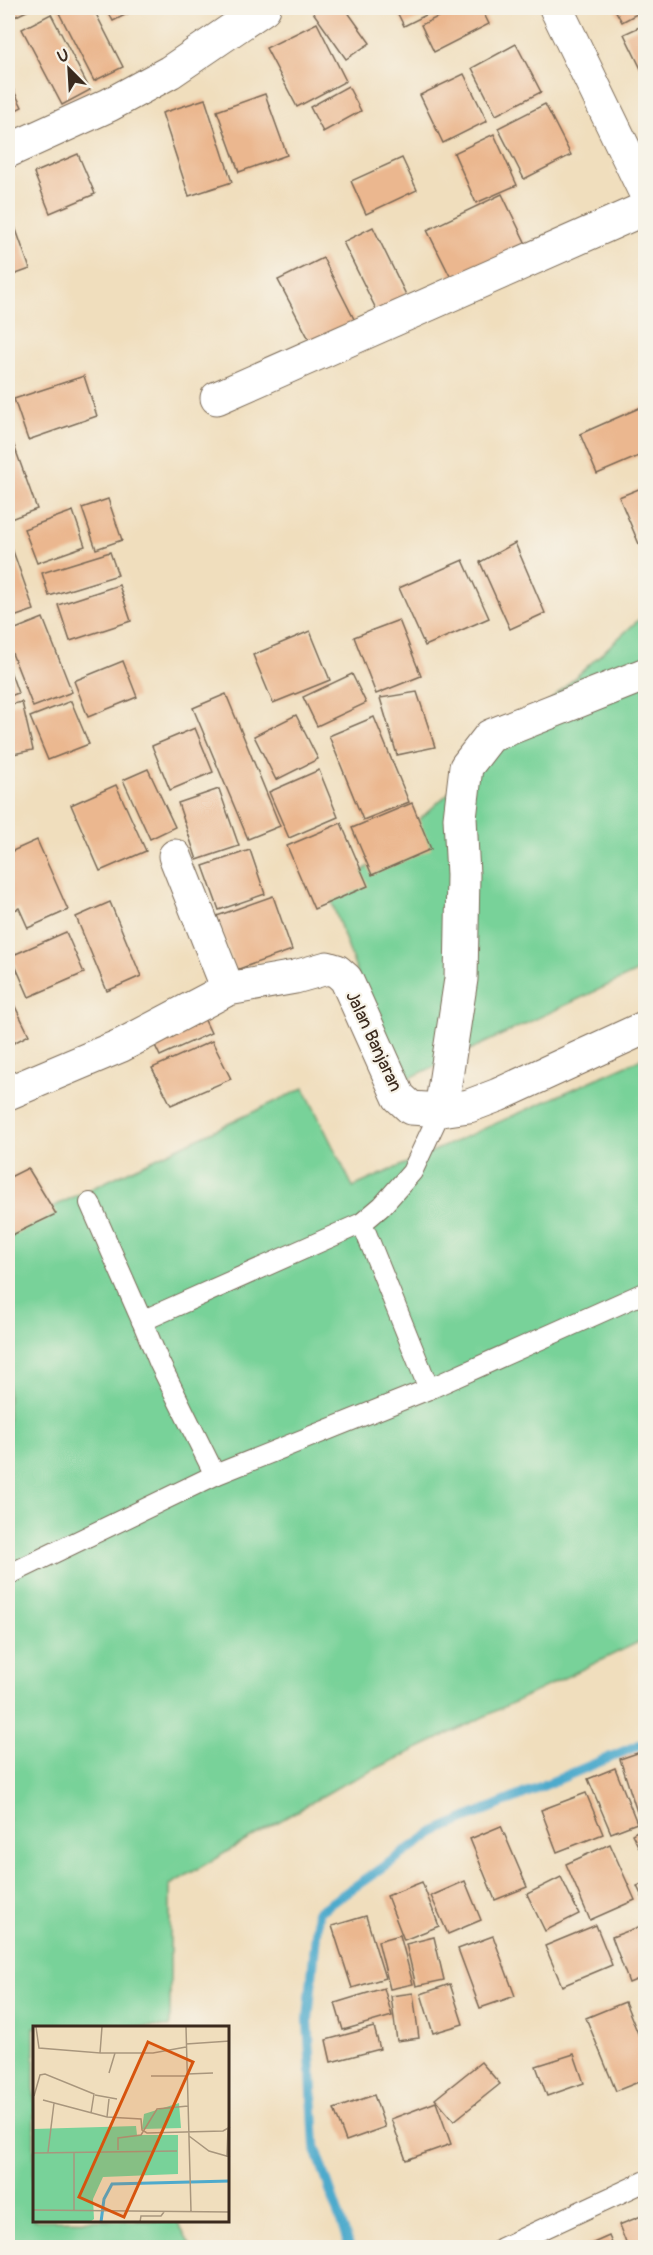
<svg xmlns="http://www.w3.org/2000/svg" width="653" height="2255" font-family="Pangolin,sans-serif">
<rect width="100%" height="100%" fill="#f7f3e8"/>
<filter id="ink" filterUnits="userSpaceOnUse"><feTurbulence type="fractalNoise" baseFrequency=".0167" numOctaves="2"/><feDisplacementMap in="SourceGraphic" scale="12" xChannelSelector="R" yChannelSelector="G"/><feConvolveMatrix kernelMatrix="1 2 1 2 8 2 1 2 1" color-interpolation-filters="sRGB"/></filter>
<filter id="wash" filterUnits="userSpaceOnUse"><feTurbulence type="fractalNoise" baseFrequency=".008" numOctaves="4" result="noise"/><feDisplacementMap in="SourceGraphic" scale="24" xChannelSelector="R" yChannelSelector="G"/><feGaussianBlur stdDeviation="1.35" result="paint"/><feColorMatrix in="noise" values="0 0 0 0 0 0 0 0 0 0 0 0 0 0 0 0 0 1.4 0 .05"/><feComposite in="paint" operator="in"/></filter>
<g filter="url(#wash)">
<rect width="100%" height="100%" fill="#f0debd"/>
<g fill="#78d299" stroke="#5a7e5c" stroke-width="1.5">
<polygon points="645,614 645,968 397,1084 331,900"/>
<polygon points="645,1057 645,1639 338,1787 170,1885 170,2027 34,2027 34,2220 177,2221 191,2247 8,2247 8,1228 304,1088 353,1187"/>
</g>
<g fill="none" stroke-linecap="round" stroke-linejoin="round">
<polyline stroke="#4eaacc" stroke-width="10" points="350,2248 315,2146 308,2020 318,1912 434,1832 646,1742"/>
</g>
<g id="blocks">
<g fill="#ebb78f">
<polygon points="8,8 33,8 8,20"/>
<polygon points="59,8 93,8 123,67 94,81 57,9"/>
<polygon points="106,8 139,8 113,21"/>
<polygon points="310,8 345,8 370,43 346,59"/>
<polygon points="395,8 440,8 404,26"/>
<polygon points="456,8 481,8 489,24 434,52 421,25"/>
<polygon points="614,8 646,8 646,9 622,22"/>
<polygon points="51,14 90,90 62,105 22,29"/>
<polygon points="317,23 346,81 297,107 266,48"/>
<polygon points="646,24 646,79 624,34"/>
<polygon points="516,44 541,92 496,115 472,68"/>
<polygon points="464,74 487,121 443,143 420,95"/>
<polygon points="8,79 22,107 8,114"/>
<polygon points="348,86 361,111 323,132 310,107"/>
<polygon points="265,94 287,155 239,172 217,111"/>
<polygon points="205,99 232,182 189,196 162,113"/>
<polygon points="545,104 571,155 524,179 498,128"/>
<polygon points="494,134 517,185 476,203 454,153"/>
<polygon points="78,154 95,194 50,213 34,173"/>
<polygon points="402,158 417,190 366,214 351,181"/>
<polygon points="502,194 527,246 453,282 427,230"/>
<polygon points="8,207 30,269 8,277"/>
<polygon points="373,227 410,303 380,317 343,242"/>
<polygon points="323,258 355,321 311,343 278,280"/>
<polygon points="84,376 97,416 28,440 14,399"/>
<polygon points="646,405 646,453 597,474 580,434"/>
<polygon points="8,429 37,509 8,520"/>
<polygon points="646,486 646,541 639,544 619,497"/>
<polygon points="108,499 122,540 96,549 82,508"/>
<polygon points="73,511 85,546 37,563 24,529"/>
<polygon points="8,537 34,610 8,619"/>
<polygon points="515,543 545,613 510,629 480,562"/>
<polygon points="110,552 118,575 49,596 42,573"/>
<polygon points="463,560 489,618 425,646 399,588"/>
<polygon points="119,585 131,621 70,641 58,605"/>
<polygon points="43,618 72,692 33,707 8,643 8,632"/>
<polygon points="399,620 421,676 376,694 354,637"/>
<polygon points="310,631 330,680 273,703 253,655"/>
<polygon points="123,661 137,697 88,717 74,681"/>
<polygon points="8,665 18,693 8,697"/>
<polygon points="352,674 366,703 317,726 303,697"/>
<polygon points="417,692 435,747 397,755 380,698"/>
<polygon points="226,694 280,826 248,839 193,708"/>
<polygon points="71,701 89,744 48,760 30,717"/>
<polygon points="22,702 33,750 8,755 8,705"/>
<polygon points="296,715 318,759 276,780 254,736"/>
<polygon points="374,717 409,802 363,820 329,736"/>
<polygon points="195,728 213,772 170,790 152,746"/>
<polygon points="148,769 175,827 150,839 123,780"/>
<polygon points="319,770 338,817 289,838 269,792"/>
<polygon points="116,785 146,851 100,871 71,805"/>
<polygon points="219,789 239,846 197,860 178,803"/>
<polygon points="412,803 431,849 372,875 352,828"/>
<polygon points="341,823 368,886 314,909 287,846"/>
<polygon points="37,840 68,910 28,928 19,908 8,913 8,853"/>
<polygon points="250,850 265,894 219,910 203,866"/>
<polygon points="273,896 292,950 236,970 217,916"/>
<polygon points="110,902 141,976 107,991 76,917"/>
<polygon points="66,932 84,973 29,997 11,956"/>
<polygon points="8,992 29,1035 8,1046"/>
<polygon points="200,1010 211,1033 160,1056 152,1039"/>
<polygon points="212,1041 231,1079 171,1105 152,1068"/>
<polygon points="28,1168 56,1214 8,1237 8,1178"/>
<polygon points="646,1750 646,1809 637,1812 620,1759"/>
<polygon points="615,1768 637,1823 611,1833 588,1779"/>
<polygon points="586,1793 603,1834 557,1852 541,1810"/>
<polygon points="501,1826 527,1887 495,1900 470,1839"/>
<polygon points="646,1826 646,1861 632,1834"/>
<polygon points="610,1844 635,1900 590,1920 566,1864"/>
<polygon points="561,1877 579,1914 545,1931 527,1894"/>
<polygon points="465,1881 481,1920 448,1934 431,1896"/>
<polygon points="422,1882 439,1926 404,1940 387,1896"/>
<polygon points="646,1882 646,1905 637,1886"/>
<polygon points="366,1916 385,1978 352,1988 332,1926"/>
<polygon points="646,1924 646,1976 629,1983 612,1937"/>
<polygon points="596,1925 612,1965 562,1986 545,1946"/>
<polygon points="400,1935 413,1984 390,1989 378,1941"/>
<polygon points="493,1936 515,1996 480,2008 458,1949"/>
<polygon points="434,1937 444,1980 416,1986 406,1944"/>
<polygon points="450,1984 463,2024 433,2033 421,1994"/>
<polygon points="384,1988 392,2016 343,2030 335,2003"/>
<polygon points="413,1993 419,2038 397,2041 391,1996"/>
<polygon points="625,2002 646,2053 646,2079 616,2091 586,2018"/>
<polygon points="374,2027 380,2049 331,2062 326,2040"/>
<polygon points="574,2054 584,2083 547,2096 536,2066"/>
<polygon points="481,2062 500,2084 454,2121 435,2099"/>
<polygon points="374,2095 385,2127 346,2141 334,2109"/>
<polygon points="436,2102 451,2144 406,2160 391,2119"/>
<polygon points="646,2214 646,2248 628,2248 619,2225"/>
<polygon points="609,2236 614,2248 582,2248"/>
</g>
</g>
</g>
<g filter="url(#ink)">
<use href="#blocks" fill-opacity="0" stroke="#7a6956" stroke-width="1.5"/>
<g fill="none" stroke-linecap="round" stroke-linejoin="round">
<defs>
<g id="lane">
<polyline points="90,1203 142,1321"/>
<polyline points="362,1223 429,1389"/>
<polyline points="215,1475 159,1362 142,1321 362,1223 382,1206 412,1172 441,1110"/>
<polyline points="8,1575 215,1475 429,1389 646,1292"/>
<polyline points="502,2248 646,2181"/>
</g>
<g id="street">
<polyline points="556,8 646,194"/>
<polyline points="8,151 109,105 170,72 264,8"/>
<polyline points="217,398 646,208"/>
<polyline points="175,856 228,989"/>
<polyline points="8,1093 122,1045 228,989 295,977 327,968 337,971 346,979 399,1097 411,1108 441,1110 469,1106 498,1095 646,1027"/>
<polyline points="441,1110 461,979 463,875 460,818 466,767 490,736 646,674"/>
</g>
</defs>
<use href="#lane" stroke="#7a6956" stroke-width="22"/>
<use href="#street" stroke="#7a6956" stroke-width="35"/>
<use href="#lane" stroke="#fff" stroke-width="20"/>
<use href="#street" stroke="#fff" stroke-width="33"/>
</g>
</g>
<g text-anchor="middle" stroke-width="4.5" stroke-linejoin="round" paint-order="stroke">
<g font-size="18" fill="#3b2a1e" stroke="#f7f3e8">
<text transform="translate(374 1041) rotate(65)" y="6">Jalan Banjaran</text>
</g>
</g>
<g transform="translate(33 2026)">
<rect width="196" height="196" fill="#f0debd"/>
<path d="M 146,77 L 148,102 L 109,103 L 111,88 ZM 103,100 L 104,109 L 145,109 L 145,148 L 70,151 L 60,173 L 61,193 L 57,196 L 0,196 L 0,103 Z" fill="#78d299"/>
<path fill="none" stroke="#4eaacc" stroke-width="3" d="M 68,196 L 71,173 L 79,158 L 197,155"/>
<path fill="none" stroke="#a8967d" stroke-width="1.5" d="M 3,1 L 6,22 L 67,27 L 69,1M 153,1 L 158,185M 153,18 L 197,15M 67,27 L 120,27 L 153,21M 76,47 L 82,27M 154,48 L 180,47M 118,50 L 154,50M 62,69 L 84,73M 1,70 L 7,49 L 12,48 L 61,68 L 58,87M 10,74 L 74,91 L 108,93 L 109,104 L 114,107 L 190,105 L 197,101M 74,91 L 76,73M 156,110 L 176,125 L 197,131M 85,124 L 85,112 L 108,109 L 124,83 L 155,80M 15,126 L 21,77M 41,126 L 41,185M 1,127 L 144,125M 194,131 L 195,102M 0,184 L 197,186M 107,196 L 108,190 L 128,190 L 131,186"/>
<path fill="#d7540e" fill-opacity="0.15" stroke="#d7540e" stroke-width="3" d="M 115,16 L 160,36 L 91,191 L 46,171 Z"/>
<rect width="196" height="196" fill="none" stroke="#3b2a1e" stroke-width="3"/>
</g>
<rect width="653" height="2255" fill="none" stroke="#f7f3e8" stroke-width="30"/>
<g transform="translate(69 69) rotate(336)" stroke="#f7f3e8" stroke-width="4.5" paint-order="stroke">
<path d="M0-4.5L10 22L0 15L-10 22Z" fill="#3b2a1e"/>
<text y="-9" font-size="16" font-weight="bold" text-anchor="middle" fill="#3b2a1e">U</text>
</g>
</svg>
